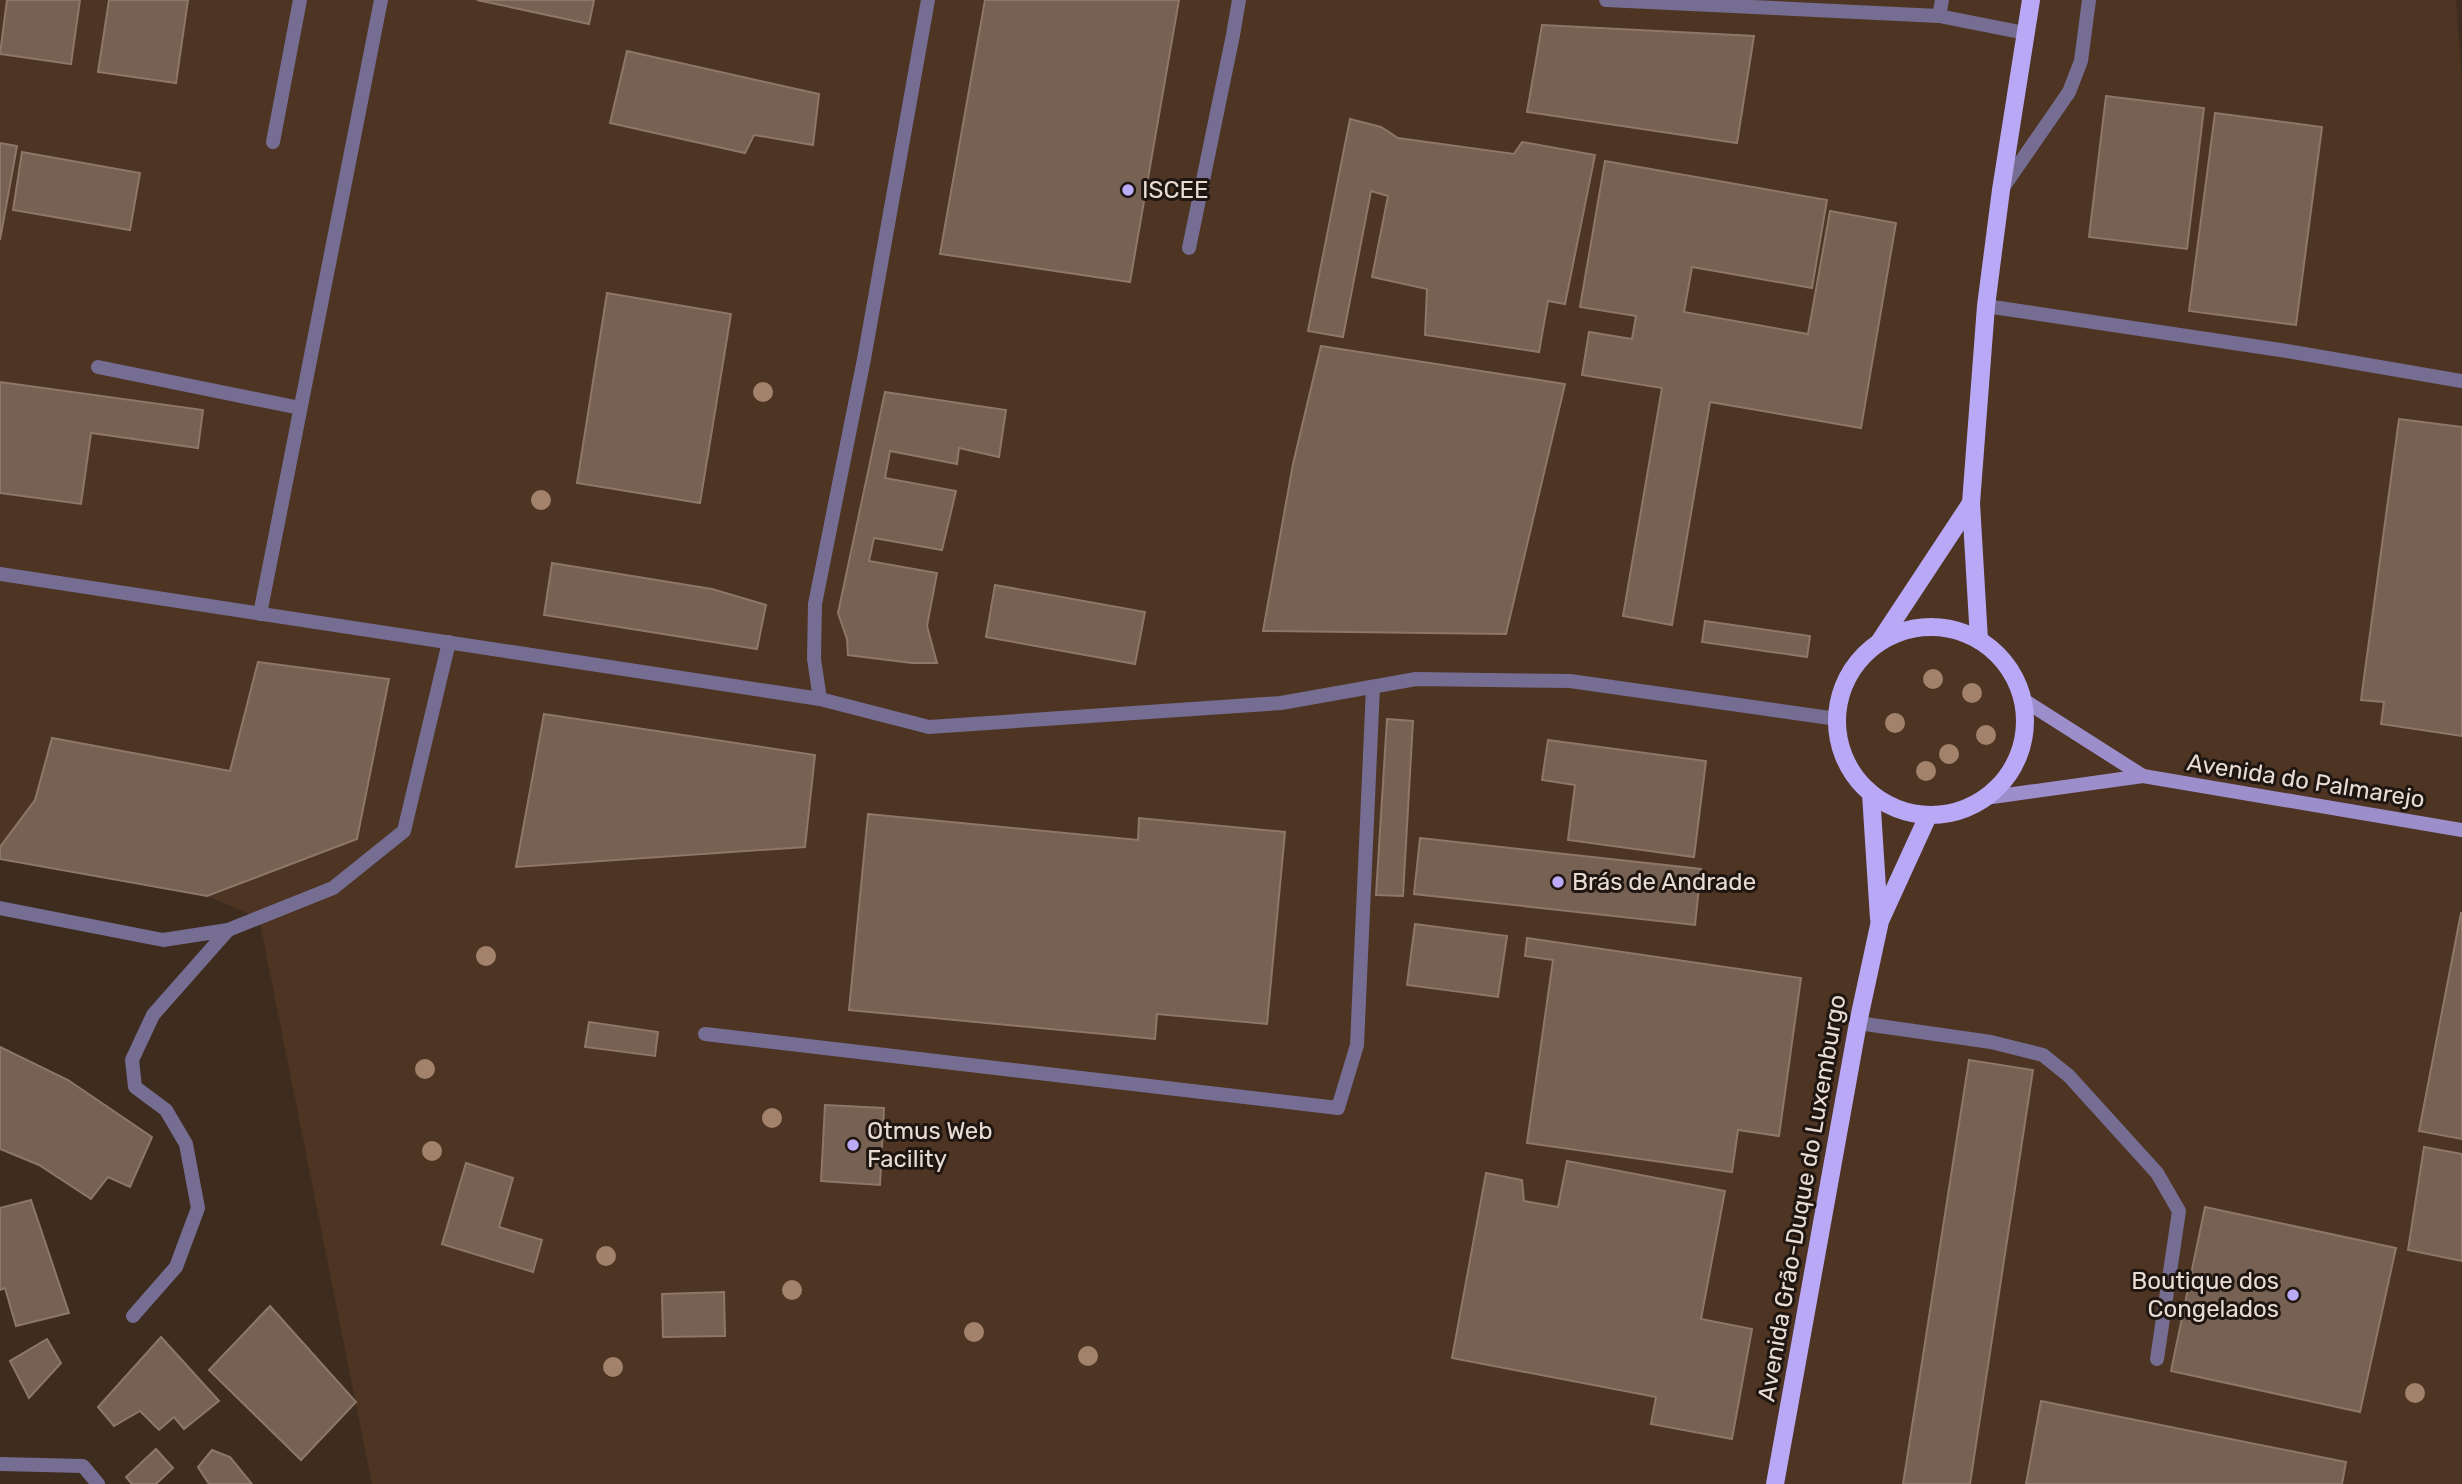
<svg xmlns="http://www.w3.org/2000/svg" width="2462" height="1484" font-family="Rubik,sans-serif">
<rect width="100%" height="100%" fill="#3e2c1f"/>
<polygon fill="#4d3423" points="0,0 2456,0 2462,82 2462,1484 372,1484 259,918 207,896 0,859"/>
<g fill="#766152" stroke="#8d7768" stroke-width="2">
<polygon points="7,0 80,0 71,64 0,54"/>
<polygon points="109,0 188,0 176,83 98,72"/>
<polygon points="477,0 594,0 589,24"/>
<polygon points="985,0 1179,0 1130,282 940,254"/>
<polygon points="1542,25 1754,36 1737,143 1527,112"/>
<polygon points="627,51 819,94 813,145 754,135 745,153 610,123"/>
<polygon points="2106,96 2204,108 2187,249 2089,237"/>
<polygon points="2215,113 2322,127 2296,325 2189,311"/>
<polygon points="1350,119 1381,127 1398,138 1514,154 1522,142 1595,155 1565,304 1548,301 1539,352 1425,335 1427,289 1372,277 1388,196 1371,191 1343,337 1308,331"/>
<polygon points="0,143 17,146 0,240"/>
<polygon points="22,152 140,173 130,230 13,210"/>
<polygon points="1605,161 1827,200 1812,288 1692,267 1684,312 1808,334 1830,211 1896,223 1861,428 1710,402 1672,625 1623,616 1662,388 1582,375 1589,332 1632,339 1636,316 1580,307"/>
<polygon points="607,293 731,314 700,503 577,483"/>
<polygon points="1321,346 1565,384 1506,634 1263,631 1293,464"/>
<polygon points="0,382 203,410 198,448 91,433 81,504 0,493"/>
<polygon points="885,392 1006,410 999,457 959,448 957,464 890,451 885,478 956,491 942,550 874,538 869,561 937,573 927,626 937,663 912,663 848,655 847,639 838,613"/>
<polygon points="2399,419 2462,427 2462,736 2381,724 2384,702 2361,700"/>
<polygon points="552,563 712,589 766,605 757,649 544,615"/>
<polygon points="995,585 1145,612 1135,664 986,637"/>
<polygon points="1705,621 1810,636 1807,657 1702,642"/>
<polygon points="258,662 389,679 357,839 207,896 0,859 0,847 35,800 52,738 230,771"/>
<polygon points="544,714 815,755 805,847 516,867"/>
<polygon points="1387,719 1413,721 1403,896 1376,895"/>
<polygon points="1548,740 1706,761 1694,857 1568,840 1575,785 1542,780"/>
<polygon points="868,814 1138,840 1139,818 1285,832 1267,1024 1157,1014 1155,1039 849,1010"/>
<polygon points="1420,838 1701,869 1695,925 1414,894"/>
<polygon points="2461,913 2462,913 2462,1139 2419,1131"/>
<polygon points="1415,924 1507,936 1498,997 1407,985"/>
<polygon points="1527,938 1801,978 1779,1136 1738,1130 1732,1172 1527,1143 1553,960 1525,956"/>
<polygon points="589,1022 658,1032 655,1056 585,1047"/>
<polygon points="0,1047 68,1080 152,1137 130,1187 108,1177 91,1199 39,1165 0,1149"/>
<polygon points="1969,1060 2033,1070 1970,1484 1903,1484"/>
<polygon points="825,1105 884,1108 880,1185 821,1181"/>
<polygon points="2424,1147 2462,1154 2462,1261 2408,1250"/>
<polygon points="1567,1161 1725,1191 1701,1319 1752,1329 1732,1439 1651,1424 1656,1397 1452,1358 1486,1173 1522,1180 1524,1201 1558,1207"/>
<polygon points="466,1163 513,1178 499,1227 542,1240 533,1272 442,1244"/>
<polygon points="31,1200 69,1313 16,1326 5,1288 0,1290 0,1208"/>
<polygon points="2205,1207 2396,1248 2360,1412 2171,1371"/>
<polygon points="724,1292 725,1336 663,1337 662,1294"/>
<polygon points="270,1306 356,1402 301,1460 209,1370"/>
<polygon points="161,1337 219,1401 184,1429 174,1417 159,1430 140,1411 114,1426 98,1407"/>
<polygon points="47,1339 61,1363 29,1398 10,1361"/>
<polygon points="2041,1401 2346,1462 2342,1484 2026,1484"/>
<polygon points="156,1449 173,1468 156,1484 132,1484 126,1477"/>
<polygon points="212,1450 230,1457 252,1484 209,1484 198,1467"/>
</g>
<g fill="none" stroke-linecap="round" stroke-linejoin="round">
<g stroke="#756d92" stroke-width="14">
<polyline points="273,142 300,0"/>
<polyline points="2002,189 2069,92 2081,61 2089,0"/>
<polyline points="1189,248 1233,35 1239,0"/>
<polyline points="98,367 300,408"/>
<polyline points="260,614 381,0"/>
<polyline points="1858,1023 1991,1042 2043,1055 2069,1076 2157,1173 2179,1211 2157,1359"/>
<polyline points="133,1316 176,1267 198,1208 186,1144 166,1110 135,1087 132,1060 153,1015 228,930"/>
<polyline points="0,1464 83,1466 98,1484"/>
</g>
<g stroke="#756d92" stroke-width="14">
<polyline points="1606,0 1939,16 2025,33"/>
<polyline points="1939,16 1942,0"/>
<polyline points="1986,306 2287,351 2462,381"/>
<polyline points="0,574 820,699 929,727 1281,703 1416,679 1570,681 1837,719"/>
<polyline points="820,699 814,659 815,604 864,359 928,0"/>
<polyline points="0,908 163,940 228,930 333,888 404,831 449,642"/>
<polyline points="705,1034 1338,1108 1357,1045 1373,687"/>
</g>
<g stroke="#9c8eca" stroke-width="14">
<polyline points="2022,699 2143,776"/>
<polyline points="1985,798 2143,776 2462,830"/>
</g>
<g stroke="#b9a8f5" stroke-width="18">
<circle cx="1931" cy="721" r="94"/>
<polyline points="1979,640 1971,503 1986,306 2001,190 2031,0"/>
<polyline points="1880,641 1971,503"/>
<polyline points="1871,794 1879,919"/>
<polyline points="1775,1484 1858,1023 1880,921 1928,816"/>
</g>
</g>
<g fill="#a2826b">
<circle cx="763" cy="392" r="10"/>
<circle cx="541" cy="500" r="10"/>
<circle cx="1933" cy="679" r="10"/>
<circle cx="1972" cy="693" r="10"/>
<circle cx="1895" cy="723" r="10"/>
<circle cx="1986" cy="735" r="10"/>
<circle cx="1949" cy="754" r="10"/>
<circle cx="1926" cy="771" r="10"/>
<circle cx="486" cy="956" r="10"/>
<circle cx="425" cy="1069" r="10"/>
<circle cx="772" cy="1118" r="10"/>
<circle cx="432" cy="1151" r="10"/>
<circle cx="606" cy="1256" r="10"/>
<circle cx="792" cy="1290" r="10"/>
<circle cx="974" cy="1332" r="10"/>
<circle cx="1088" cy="1356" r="10"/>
<circle cx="613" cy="1367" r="10"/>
<circle cx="2415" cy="1393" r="10"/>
</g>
<g fill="#bbaaf6" stroke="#1f1611" stroke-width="2.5">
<circle cx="1128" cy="190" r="7"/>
<circle cx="1558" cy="882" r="7"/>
<circle cx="853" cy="1145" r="7"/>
<circle cx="2293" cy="1295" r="7"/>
</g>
<g text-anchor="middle" stroke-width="6" stroke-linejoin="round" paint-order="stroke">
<g font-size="24" fill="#e9dcd4" stroke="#1f1611" text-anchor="start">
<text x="1142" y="198">ISCEE</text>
<text x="1572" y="890">Brás de Andrade</text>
<text x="867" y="1139">Otmus Web<tspan x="867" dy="28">Facility</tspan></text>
<text x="2279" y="1289" text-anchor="end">Boutique dos<tspan x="2279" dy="28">Congelados</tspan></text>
</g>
<g font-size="24" fill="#e9dcd4" stroke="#1f1611">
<text transform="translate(2306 781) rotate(9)" y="8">Avenida do Palmarejo</text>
<text transform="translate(1802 1198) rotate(-80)" y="8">Avenida Grão-Duque do Luxemburgo</text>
</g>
</g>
</svg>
